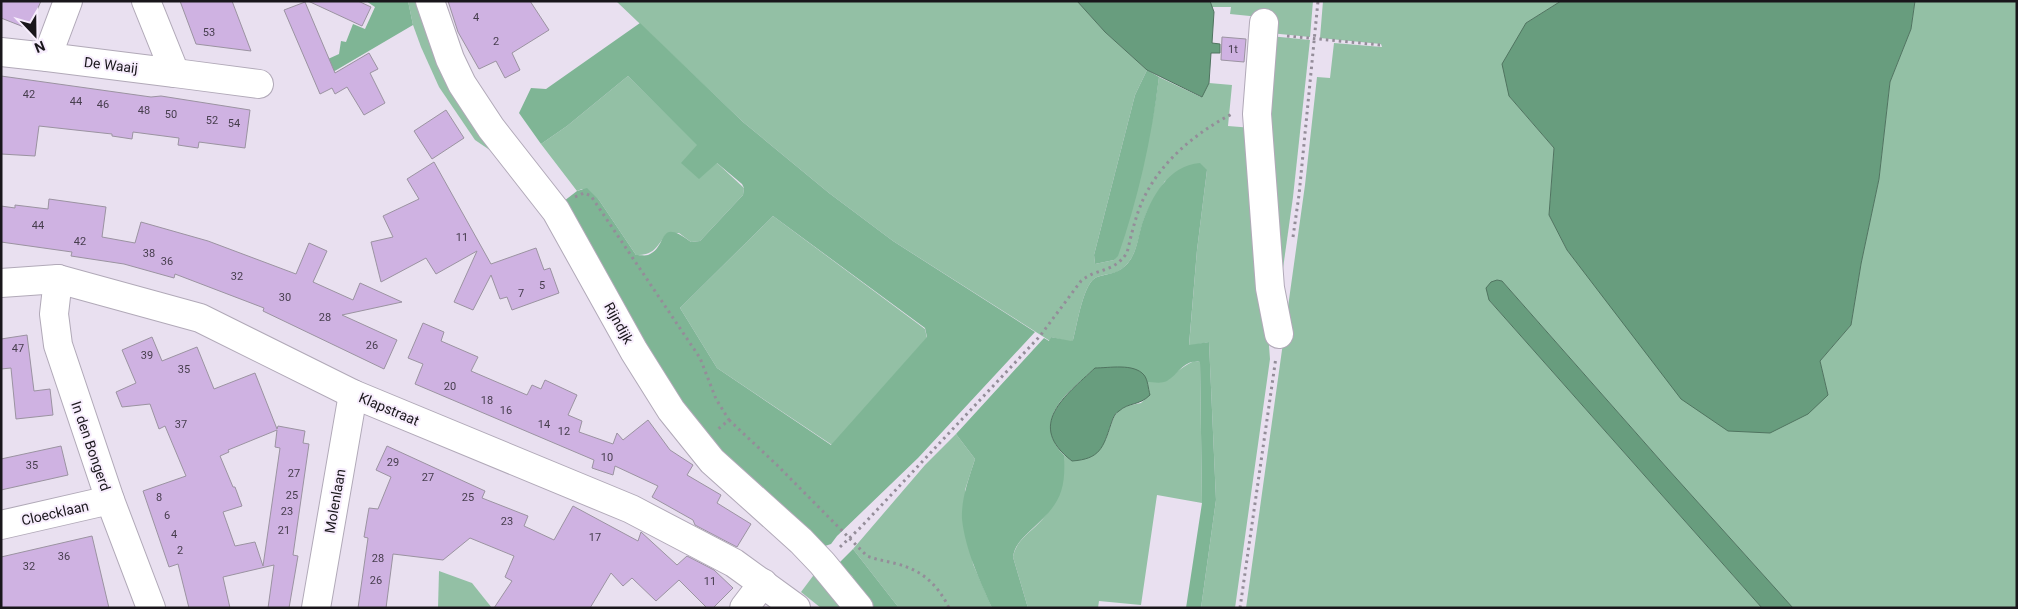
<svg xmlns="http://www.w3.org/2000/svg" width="2018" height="609" font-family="Roboto,sans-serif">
<rect width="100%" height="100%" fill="#e9e0f0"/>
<g fill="#93c0a5">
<polygon points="408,1 423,1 503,159 475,140 439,87 421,47 413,25"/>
<path d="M 616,1 L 1077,1 L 1105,32 L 1147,70 L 1135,95 L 1094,255 L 1095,264 L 1114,260 C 1135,200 1151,140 1159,77 L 1201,97 L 1209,83 L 1232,85 L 1228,126 L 1253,128 L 1270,359 L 1235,608 L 1201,608 L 1216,500 L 1209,342 L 1189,346 L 1197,250 L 1207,170 L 1165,181 C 1156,195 1147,209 1142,225 C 1138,238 1137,253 1127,264 C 1118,275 1108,273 1097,277 C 1083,282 1077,326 1073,340 L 1071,342 L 1051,337 L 1050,341 L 893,241 L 829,193 L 743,122 Z"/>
<polygon points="1210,1 1313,1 1310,37 1269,33 1270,18 1230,14 1231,7 1212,7"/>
<polygon points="1323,1 1561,1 1526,23 1509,96 1554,148 1549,215 1567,250 1628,328 1828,395 1820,361 1851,325 1861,264 1879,179 1890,82 1911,29 1915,1 2017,1 2017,608 1793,608 1667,468 1502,281 1497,280 1489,300 1762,608 1246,608 1305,185 1317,77 1330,78 1334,43 1382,47 1381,44 1320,38"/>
<polygon points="1269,36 1310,40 1293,197 1279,297 1264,119"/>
<path d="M 628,76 L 698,145 L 682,164 L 717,163 L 744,188 L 743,195 L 700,241 L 691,242 L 679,233 L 666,234 C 656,248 654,255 636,255 L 599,200 L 582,189 L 577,191 L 541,144 L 567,126 Z"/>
<polygon points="773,216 925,329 927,338 832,445 717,368 680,308"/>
<path d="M 1194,361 L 1200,362 L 1202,503 L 1157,495 L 1141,605 L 1099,601 L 1098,608 L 1028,608 L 1013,557 C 1016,541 1028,534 1039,523 C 1057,505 1065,480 1064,455 L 1072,461 L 1106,439 L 1114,417 L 1118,411 L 1126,406 L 1141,403 L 1149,395 L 1147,382 C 1172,383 1174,370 1194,361 Z"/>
<polygon points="956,434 975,459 965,490 973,564 992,608 899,608 853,549 925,465"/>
<polygon points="819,568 853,608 821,608 801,592"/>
<polygon points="439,571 472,583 492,608 438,608"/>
</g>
<g fill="#7fb595" fill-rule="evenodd">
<polygon points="366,1 408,1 413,25 333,72 328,59 339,54 341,41 346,42 353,24 365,29 375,7"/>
<path d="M 640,23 L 743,122 L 829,193 L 893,241 L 1035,332 L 918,458 L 837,536 L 831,544 L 822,547 L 704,436 L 671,393 L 564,201 L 577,191 L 587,188 L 599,200 L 636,255 C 639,255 645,256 648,255 C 669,247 656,216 691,242 L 700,241 L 743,195 L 744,188 L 742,184 L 717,163 L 699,179 L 681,163 L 697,145 L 628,76 L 567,126 L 541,144 L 519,113 L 531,88 L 546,89 ZM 773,216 L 925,328 L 927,337 L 831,445 L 717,368 L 680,308 Z"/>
<path d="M 1147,70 L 1159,77 C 1152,137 1138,199 1118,256 L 1114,260 L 1095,264 L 1094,255 L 1135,95 Z"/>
<path d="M 1200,163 L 1207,170 L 1197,250 L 1189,345 L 1209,342 L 1216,500 L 1201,608 L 1186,608 L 1202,503 L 1200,362 C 1184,359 1179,374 1167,381 C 1161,384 1153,382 1147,382 L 1143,374 L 1095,368 C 1070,391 1029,419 1064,455 C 1066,491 1060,504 1032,529 C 1023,538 1015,544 1013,557 L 1028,608 L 992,608 C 980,581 965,549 962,519 C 961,499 969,478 975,459 L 956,434 L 1044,338 L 1049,341 L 1051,337 L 1071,341 L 1073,340 C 1077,326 1083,282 1097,277 C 1109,273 1119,274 1128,263 C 1137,252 1138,237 1142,224 C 1152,196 1168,166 1200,163 Z"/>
<polygon points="853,549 899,608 871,608 852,576 838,564"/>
</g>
<g fill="#689d7e" stroke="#507460">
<polygon points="1077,1 1210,1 1214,12 1212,43 1220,44 1220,53 1211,53 1209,83 1202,97 1147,70 1105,32"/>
<polygon points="1561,1 1915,1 1911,29 1890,82 1879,179 1861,264 1851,325 1820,361 1828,395 1808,414 1770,433 1728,431 1681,399 1567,250 1549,215 1554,148 1509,96 1502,64 1526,23"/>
<polygon points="1497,280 1502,281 1667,468 1793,608 1762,608 1489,300 1486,288 1491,282"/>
<path d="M 1095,368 C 1109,368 1134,363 1144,375 C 1148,380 1148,388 1150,395 C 1139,406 1129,402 1119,411 C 1114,414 1113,419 1111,424 C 1103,448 1100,459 1072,461 C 1025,425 1065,396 1095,368 Z"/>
</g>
<g fill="#cfb2e2" stroke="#9b93a1" fill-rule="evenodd">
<polygon points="1,1 41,1 29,29 1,18"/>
<polygon points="180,1 232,1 251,51 196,44"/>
<polygon points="308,1 358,1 371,7 362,26"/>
<polygon points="448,1 530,1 549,30 512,53 520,70 505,78 496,61 479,69 458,32"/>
<polygon points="305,2 335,73 369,53 378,69 370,73 385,103 364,115 347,87 335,94 332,88 320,94 284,10"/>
<polygon points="1222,37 1246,39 1244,62 1221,60"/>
<polygon points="1,76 151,97 161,96 250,110 245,148 199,142 198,148 178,145 179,138 133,132 132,139 112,136 112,134 39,126 35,156 1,154"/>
<polygon points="446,110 464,138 432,159 414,131"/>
<polygon points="434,162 491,264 536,248 544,270 550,268 559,293 512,310 507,297 500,299 491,275 473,310 454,302 477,251 436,274 426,258 381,282 371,242 393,237 383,216 419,199 407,179"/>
<polygon points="49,199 106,207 102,237 135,243 141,222 208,241 296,274 309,243 327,251 313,282 353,300 360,283 402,302 342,315 397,340 384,369 263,311 264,308 175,274 174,278 124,264 71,256 72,252 1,242 1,206 15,208 15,205 48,209"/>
<polygon points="423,323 444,332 441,341 478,357 471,371 527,395 532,385 541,389 545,380 577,395 568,415 582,421 579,432 613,444 617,433 623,440 648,420 670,450 693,465 687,475 721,495 717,503 751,524 737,547 695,525 693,520 652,497 658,486 615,466 613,475 592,468 594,460 415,384 423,364 408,358"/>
<polygon points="27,335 34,391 50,389 53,415 16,419 11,368 1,369 1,339"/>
<path d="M 152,337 L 162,361 L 197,347 L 214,389 L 255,373 L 277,429 L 278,426 L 305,431 L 303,443 L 309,444 L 293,555 L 298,556 L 289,608 L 268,608 L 274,565 L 223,577 L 230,608 L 189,608 L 178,564 L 169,567 L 143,491 L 186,476 L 165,426 L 159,429 L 150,404 L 122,407 L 116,392 L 136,383 L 122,350 ZM 277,430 L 275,447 L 280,448 L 263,566 L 255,542 L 235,546 L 223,512 L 242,506 L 235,487 L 233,487 L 220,456 L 229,452 L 228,450 Z"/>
<polygon points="61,446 68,475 1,490 1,459"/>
<polygon points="387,446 485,491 482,498 528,516 524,526 554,540 573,506 638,541 641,532 677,565 687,556 714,570 733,588 713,608 707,608 679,580 656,601 632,578 623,586 611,573 590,608 494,608 512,581 505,577 514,556 470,538 443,560 393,554 386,608 358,608 368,538 364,537 369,508 378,509 391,477 376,470"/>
<polygon points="92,536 109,608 1,608 1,557"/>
</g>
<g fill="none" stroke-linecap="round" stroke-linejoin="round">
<defs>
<g id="minor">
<polyline points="68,1 47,57 175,73 146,1"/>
<polyline points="430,1 450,59 462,84 491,128 556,211 634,351 671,410 712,461 801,541 822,563 859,608"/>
<polyline points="1264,23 1257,114 1270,288 1279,334"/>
<polyline points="1,52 47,57"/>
<polyline points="175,73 259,84"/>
<polyline points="58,279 54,314 58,345 110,500 151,608"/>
<polyline points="1,283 58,279 200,318 353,394 631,509 734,563 796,608"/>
<polyline points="1,525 110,500"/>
<polyline points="316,608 353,394"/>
<polyline points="744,608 763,583"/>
</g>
</defs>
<use href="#minor" stroke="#b1a9b8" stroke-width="30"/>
<g stroke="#948d99" stroke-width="3" stroke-dasharray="2.5 4" stroke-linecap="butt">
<polyline points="1287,36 1381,45"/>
<polyline points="575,197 584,193 591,196 700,358 716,399 729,420 717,430"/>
<polyline points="1293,237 1299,195 1318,1"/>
<path d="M 729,420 L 777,465 L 867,556 C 877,560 887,561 897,564 C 922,570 938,585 949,608"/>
<path d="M 840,547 L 861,527 L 1040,336 L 1081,281 C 1098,267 1112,274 1127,253 C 1131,236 1135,218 1142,202 C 1159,163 1195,133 1232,114"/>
<polyline points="1240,608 1276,357"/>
</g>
<use href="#minor" stroke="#fff" stroke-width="28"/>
</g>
<g text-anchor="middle" stroke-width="4" stroke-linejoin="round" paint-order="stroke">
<g font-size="11" fill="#463d4d">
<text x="476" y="21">4</text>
<text x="209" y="36">53</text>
<text x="496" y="45">2</text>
<text x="1233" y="53">1t</text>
<text x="29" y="98">42</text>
<text x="76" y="105">44</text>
<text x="103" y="108">46</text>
<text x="144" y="114">48</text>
<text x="171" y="118">50</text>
<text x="212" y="124">52</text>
<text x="234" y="127">54</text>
<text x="38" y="229">44</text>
<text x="462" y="241">11</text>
<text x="80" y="245">42</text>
<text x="149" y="257">38</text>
<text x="167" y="265">36</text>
<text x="237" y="280">32</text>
<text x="542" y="289">5</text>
<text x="521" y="297">7</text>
<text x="285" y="301">30</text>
<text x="325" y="321">28</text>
<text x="372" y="349">26</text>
<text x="18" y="352">47</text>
<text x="147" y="359">39</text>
<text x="184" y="373">35</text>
<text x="450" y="390">20</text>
<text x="487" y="404">18</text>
<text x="506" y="414">16</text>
<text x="181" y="428">37</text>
<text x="544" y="428">14</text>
<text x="564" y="435">12</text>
<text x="607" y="461">10</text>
<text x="393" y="466">29</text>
<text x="32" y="469">35</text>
<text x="294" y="477">27</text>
<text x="428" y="481">27</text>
<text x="292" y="499">25</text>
<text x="159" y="501">8</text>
<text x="468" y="501">25</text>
<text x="287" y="515">23</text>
<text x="167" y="519">6</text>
<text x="507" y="525">23</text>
<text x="284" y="534">21</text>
<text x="174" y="538">4</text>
<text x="595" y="541">17</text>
<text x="180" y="554">2</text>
<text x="64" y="560">36</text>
<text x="378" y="562">28</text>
<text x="29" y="570">32</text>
<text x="376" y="584">26</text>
<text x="710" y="585">11</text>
</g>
<g font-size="14" fill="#19161b" stroke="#f7edfd">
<text transform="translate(111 65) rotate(7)" y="5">De Waaij</text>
<text transform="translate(619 323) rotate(61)" y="5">Rijndijk</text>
<text transform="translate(389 409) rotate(23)" y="5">Klapstraat</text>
<text transform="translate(91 446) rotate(71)" y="5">In den Bongerd</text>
<text transform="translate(335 501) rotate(-80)" y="5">Molenlaan</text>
<text transform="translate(55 513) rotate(-13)" y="5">Cloecklaan</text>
</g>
</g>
<rect width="2018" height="609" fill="none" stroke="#19161b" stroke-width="5"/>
<g transform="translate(35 35) rotate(158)" stroke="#f7edfd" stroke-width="4" paint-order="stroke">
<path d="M0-4L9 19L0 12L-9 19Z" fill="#19161b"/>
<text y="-8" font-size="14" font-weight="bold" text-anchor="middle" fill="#19161b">N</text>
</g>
</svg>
